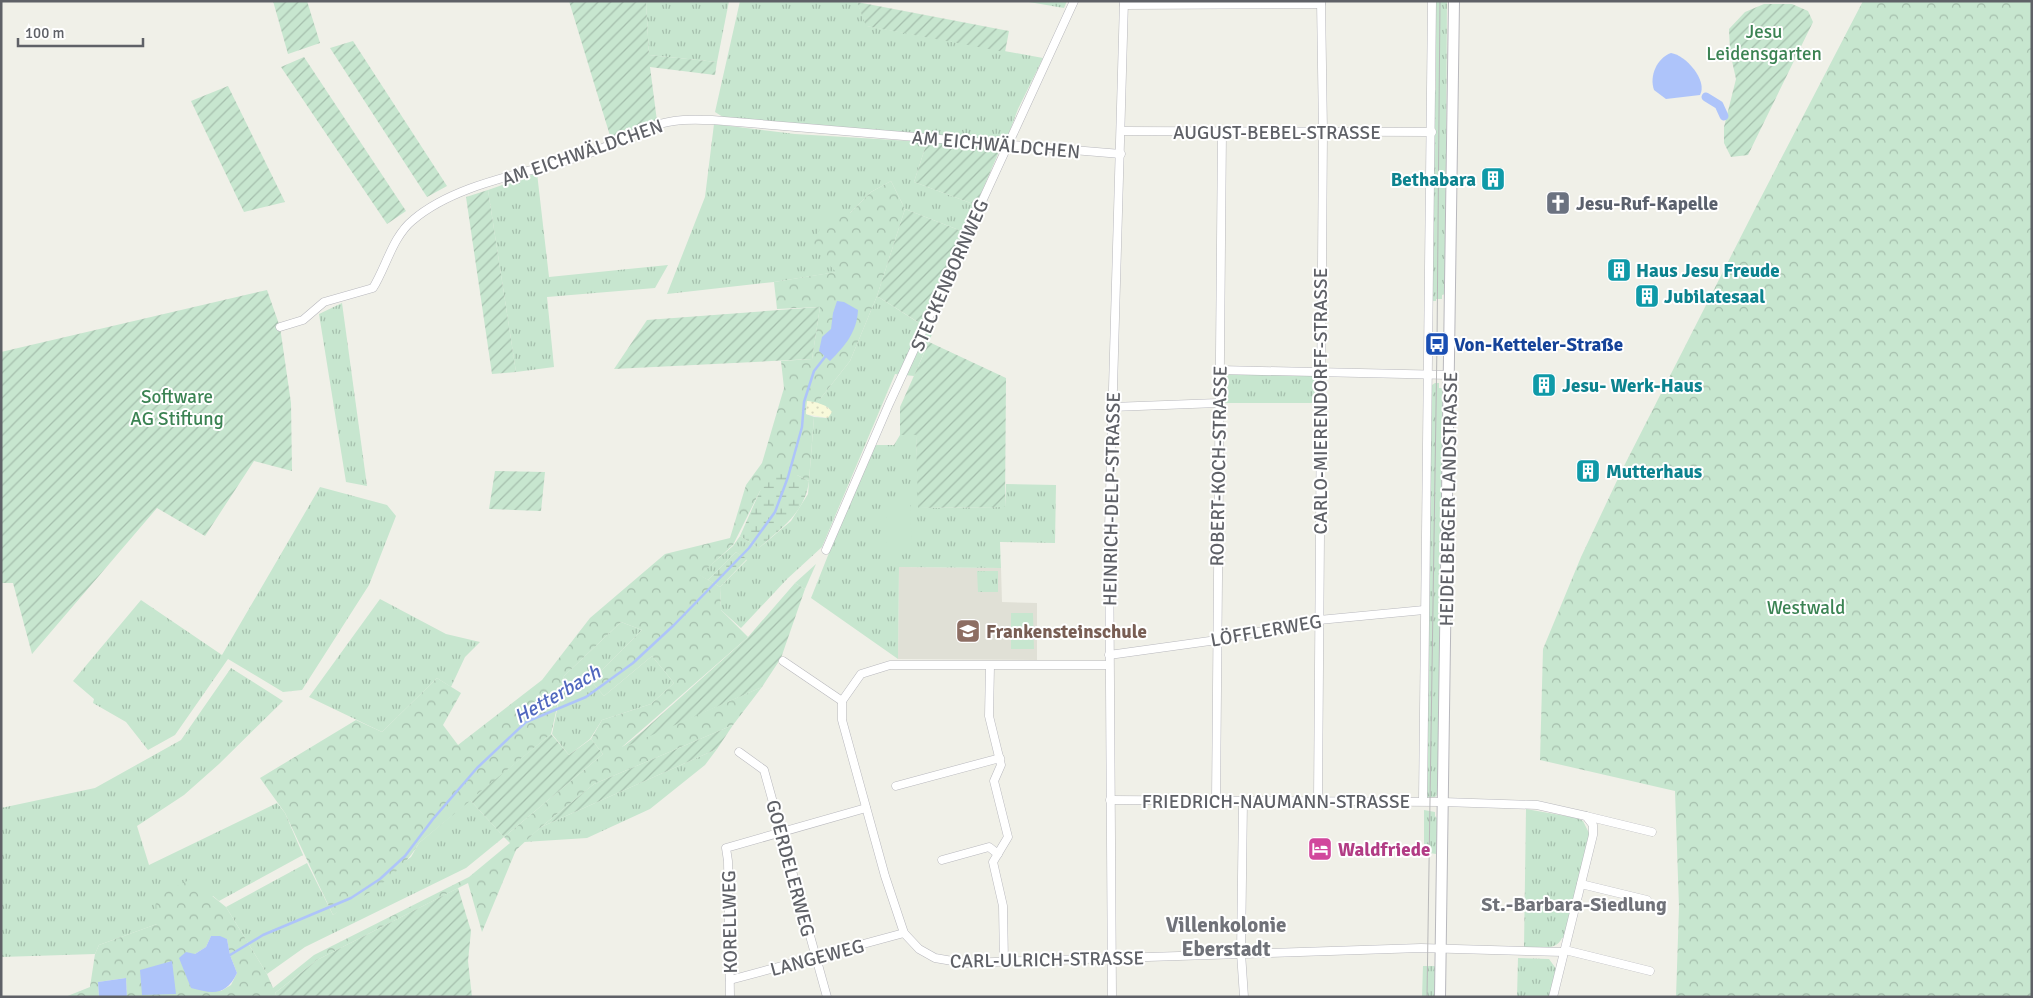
<svg xmlns="http://www.w3.org/2000/svg" width="2033" height="998" font-family="Signika,sans-serif">
<defs>
<pattern id="grass-tufts" width="24" height="20" patternUnits="userSpaceOnUse" patternTransform="scale(1.25)"><rect width="24" height="20" fill="#c7e6cf"/><path d="M3 7l-1-3M5 7V3M7 7l1-3M15 17l-1-3M17 17v-4M19 17l1-3" fill="none" stroke="#a5beac"/></pattern>
<pattern id="forest-crowns" width="20" height="18" patternUnits="userSpaceOnUse" patternTransform="scale(1.25)"><rect width="20" height="18" fill="#c7e6cf"/><path d="M2 6a3 3 0 1 1 6 0M12 15a3 3 0 1 1 6 0" fill="none" stroke="#a5beac"/></pattern>
<pattern id="wetland-marsh" width="20" height="14" patternUnits="userSpaceOnUse" patternTransform="scale(1.25)"><rect width="20" height="14" fill="#c7e6cf"/><path d="M1 5h8M5 5V1M11 12h8M15 12V8" fill="none" stroke="#a5beac"/></pattern>
<pattern id="sand-dots" width="8" height="8" patternUnits="userSpaceOnUse" patternTransform="scale(1.25)"><rect width="8" height="8" fill="#f8f9da"/><path d="M2 2h.1M6 6h.1" fill="none" stroke="#d7d8be" stroke-width="1.8" stroke-linecap="round"/></pattern>
<pattern id="garden-furrows" width="10" height="10" patternUnits="userSpaceOnUse" patternTransform="scale(1.25)"><rect width="10" height="10" fill="#c7e6cf"/><path d="M-1 1l2-2M0 10L10 0M9 11l2-2" fill="none" stroke="#a5beac"/></pattern>
</defs>
<rect width="100%" height="100%" fill="#f0f0e8"/>
<polygon fill="#e0e0d6" points="899,567 1001,568 1002,602 1037,603 1037,660 898,659"/>
<g fill="url(#grass-tufts)">
<polygon points="646,1 729,1 717,62 649,55"/>
<polygon points="740,1 855,1 857,2 867,26 1043,58 1018,109 1006,141 723,117 715,112"/>
<polygon points="1023,1 1067,1 1064,8"/>
<polygon points="1436,1 1447,1 1445,294 1442,295 1442,299 1436,299 1436,301 1431,301 1433,295 1433,92 1436,90"/>
<polygon points="714,124 795,134 927,142 914,182 976,205 964,232 905,209 891,181 871,192 850,213 837,272 774,282 667,294 705,197"/>
<polygon points="537,173 549,277 668,265 655,288 547,297 554,367 516,372 488,190"/>
<polygon points="877,296 933,332 914,376 895,374 822,547 787,579 741,628 721,610 720,587 747,560 736,552 708,580 699,575 733,546 740,536 759,548 791,521 808,494 814,417 828,418 829,408 817,403 850,361"/>
<polygon points="342,303 367,486 346,482 319,314"/>
<polygon points="1219,370 1321,372 1320,403 1218,403"/>
<polygon points="1435,383 1439,383 1439,388 1443,388 1438,794 1435,797 1426,798 1427,573 1429,572 1432,385"/>
<polygon points="900,435 916,435 919,508 1005,507 1006,484 1056,485 1055,543 1000,542 1001,568 899,567 898,659 811,598 872,445 894,445"/>
<polygon points="320,487 387,505 396,516 369,585 302,690 283,692 228,659 175,735 148,750 126,722 93,703 94,699 73,681 141,600 222,655"/>
<polygon points="816,564 805,589 795,583"/>
<polygon points="977,571 998,571 998,592 978,592"/>
<polygon points="380,599 446,634 480,642 465,657 451,687 437,678 382,732 309,697"/>
<polygon points="621,622 642,630 591,681 604,696 652,656 674,683 651,704 602,720 590,739 569,755 552,734 564,676"/>
<polygon points="231,668 283,701 219,764 184,795 137,826 149,865 277,803 285,813 303,855 219,901 213,896 157,924 99,945 95,954 1,957 1,808 95,788 181,740"/>
<polygon points="717,749 705,765 650,809 587,838 524,842 541,827"/>
<polygon points="470,800 504,837 466,868 305,947 267,974 226,907 307,863 333,915 411,857 419,843"/>
<path d="M 1526,809 L 1577,818 L 1583,821 L 1590,835 L 1565,938 L 1562,938 C 1556,952 1536,947 1524,947 Z"/>
<polygon points="1424,810 1435,812 1435,816 1438,819 1436,854 1424,852"/>
<polygon points="1518,958 1549,959 1557,970 1550,997 1517,997"/>
<polygon points="1423,966 1436,966 1435,997 1422,997"/>
</g>
<g fill="url(#forest-crowns)" fill-rule="evenodd">
<polygon points="1863,1 2032,1 2032,997 1676,997 1679,907 1675,791 1540,760 1543,649 1581,557 1622,470 1757,205"/>
<path d="M 891,181 L 905,209 L 877,296 L 850,361 L 817,403 L 807,401 L 806,414 L 814,417 L 809,481 L 797,475 L 760,491 L 733,545 L 700,575 L 720,587 L 721,610 L 748,637 L 622,747 L 762,687 L 733,725 L 594,784 L 541,827 L 516,850 L 482,932 L 468,883 L 317,960 L 275,993 L 277,997 L 127,997 L 126,978 L 98,982 L 99,997 L 65,997 L 90,987 L 95,954 L 99,945 L 157,924 L 156,897 L 191,879 L 226,907 L 267,974 L 273,988 L 314,955 L 469,877 L 510,843 L 504,837 L 603,754 L 591,739 L 602,720 L 651,704 L 674,683 L 652,656 L 604,696 L 591,681 L 642,630 L 621,622 L 564,676 L 551,734 L 419,843 C 399,877 366,895 333,915 L 285,813 L 260,778 L 356,720 L 382,732 L 437,678 L 461,693 L 443,725 L 458,745 L 542,680 L 590,618 L 665,554 L 730,538 L 746,485 L 762,463 L 784,388 L 781,361 L 812,359 L 820,307 L 777,309 L 774,282 L 836,272 L 811,245 L 830,211 L 850,213 L 871,192 ZM 211,936 L 227,939 L 230,955 L 237,973 L 231,985 L 221,991 L 195,954 L 206,947 Z"/>
</g>
<g fill="url(#wetland-marsh)">
<path d="M 776,474 L 797,475 L 809,481 C 805,513 781,528 759,548 L 740,536 L 760,491 Z"/>
<polygon points="736,552 747,559 720,587 708,580"/>
</g>
<path fill="url(#sand-dots)" d="M 807,401 C 816,402 826,404 832,412 L 828,418 L 806,414 Z"/>
<g fill="url(#garden-furrows)">
<polygon points="273,1 307,1 320,43 288,54"/>
<polygon points="569,1 646,1 649,55 717,62 715,75 650,67 657,121 611,139"/>
<polygon points="857,2 1009,31 1005,52 866,26"/>
<polygon points="1764,4 1792,4 1808,11 1813,22 1748,155 1731,157 1724,143 1724,127 1736,79 1730,52 1729,29 1745,12"/>
<polygon points="353,41 447,186 427,197 330,48"/>
<polygon points="304,57 406,211 387,224 281,67"/>
<polygon points="228,86 285,202 244,212 191,101"/>
<polygon points="927,142 1001,147 976,205 914,182"/>
<polygon points="488,190 516,372 492,374 466,197"/>
<polygon points="905,209 964,232 921,324 877,296"/>
<polygon points="267,290 280,327 291,403 292,471 254,461 205,536 157,508 32,654 13,583 1,583 1,352"/>
<polygon points="820,307 812,359 614,369 647,320"/>
<polygon points="929,342 1006,378 1005,507 918,508 916,435 900,435 900,407"/>
<polygon points="495,471 545,472 541,511 489,509"/>
<polygon points="795,583 805,589 781,658 762,687 620,749 643,731 748,637"/>
<polygon points="733,725 717,749 541,827 594,784"/>
<polygon points="551,734 569,755 591,739 603,754 504,837 470,800"/>
<polygon points="458,888 471,931 468,961 472,997 277,997 275,993 317,960"/>
</g>
<g fill="#c7e6cf">
<polygon points="2017,1 2032,1 2032,27 2029,24"/>
<polygon points="887,502 910,502 912,553 887,553"/>
<polygon points="1011,613 1033,613 1034,649 1011,649"/>
</g>
<g fill="#aec4fa">
<path d="M 1671,53 C 1686,55 1708,81 1700,95 L 1666,99 L 1654,90 C 1649,76 1657,58 1671,53 Z"/>
<path d="M 837,301 L 844,302 L 858,310 C 857,332 845,346 830,361 L 819,351 L 822,337 L 831,329 L 833,313 Z"/>
<path d="M 211,936 L 220,936 L 227,939 L 230,955 L 237,973 C 226,996 213,994 191,988 L 179,958 L 186,952 L 195,954 L 206,947 Z"/>
<polygon points="172,961 176,994 142,995 140,970"/>
<polygon points="126,978 127,997 99,997 98,982"/>
</g>
<g fill="none" stroke-linecap="round" stroke-linejoin="round">
<polyline stroke="#aec4fa" stroke-width="2.5" points="230,955 263,935 351,898 380,879 405,856 433,819 477,768 526,722 586,697 633,663 674,625 749,548 775,512 788,477 802,427 804,402 814,371 825,357"/>
<polyline stroke="#aec4fa" stroke-width="9" points="1706,97 1719,105 1724,116"/>
<defs>
<g id="minor">
<polyline points="1124,5 1321,4"/>
<polyline points="1122,131 1432,132"/>
<path d="M 280,327 L 303,320 L 324,302 L 373,288 C 386,267 393,236 413,220 C 459,181 534,173 590,153 C 618,143 645,125 674,121 C 687,119 700,120 712,120 L 1121,154"/>
<polyline points="1219,370 1450,375"/>
<polyline points="1112,407 1218,403"/>
<polyline points="826,550 889,404 1074,1"/>
<polyline points="1109,655 1217,640 1319,620 1424,610"/>
<polyline points="783,661 842,701"/>
<polyline points="1109,665 890,665 861,674 842,701 842,720 885,876 904,933 919,949 935,958 964,963 1421,948 1564,952"/>
<polyline points="990,666 989,716 1001,765 994,781 1008,837 993,862 1003,906 1004,962"/>
<polyline points="739,752 764,770 827,997"/>
<polyline points="896,786 1000,758"/>
<polyline points="1110,800 1443,802 1537,805 1586,816 1593,825 1593,835 1553,997"/>
<polyline points="1216,801 1222,131"/>
<polyline points="1243,801 1241,953 1244,997"/>
<polyline points="1318,801 1323,132 1321,1"/>
<polyline points="1423,801 1432,1"/>
<polyline points="1586,816 1652,832"/>
<polyline points="942,860 989,847 998,854"/>
<polyline points="1581,884 1647,900"/>
<polyline points="1565,950 1650,971"/>
<polyline points="730,980 904,933"/>
<polyline points="730,997 728,861 726,848 866,808"/>
<polyline points="1112,997 1109,529 1124,1"/>
</g>
<polyline id="tertiary" points="1440,997 1454,1"/>
</defs>
<use href="#minor" stroke="#b8b8bd" stroke-width="9"/>
<use href="#tertiary" stroke="#b8b8bd" stroke-width="12"/>
<use href="#minor" stroke="#fff" stroke-width="8"/>
<use href="#tertiary" stroke="#fff" stroke-width="10"/>
<polyline stroke="#b8b8b9" stroke-width="1" points="1427,997 1437,344 1440,1"/>
</g>
<defs>
<symbol id="building-square" viewBox="-11 -11 22 22"><rect x="-9" y="-9" width="18" height="18" rx="4" fill="#0f9aa8" stroke="#fff"/><path d="M-4-6H4V6H1V3H-1V6H-4ZM-2.5-4.3h1.7v1.8h-1.7ZM.8-4.3h1.7v1.8H.8ZM-2.5-1h1.7V.8h-1.7ZM.8-1h1.7V.8H.8Z" fill="#fff"/></symbol>
<symbol id="church-square" viewBox="-11 -11 22 22"><rect x="-9" y="-9" width="18" height="18" rx="4" fill="#6b7280" stroke="#fff"/><path d="M-1.2-6h2.4v3.5h3.3v2.4h-3.3V6h-2.4V-.1h-3.3v-2.4h3.3Z" fill="#fff"/></symbol>
<symbol id="bus-square" viewBox="-11 -11 22 22"><rect x="-9" y="-9" width="18" height="18" rx="4" fill="#1a4fb4" stroke="#fff"/><path d="M-5-6H5V4H4V6H2V4H-2V6H-4V4H-5ZM-3.5-4V0h7V-4ZM-3.5 1.2v1.5H-2V1.2ZM2 1.2v1.5H3.5V1.2Z" fill="#fff"/></symbol>
<symbol id="school-square" viewBox="-11 -11 22 22"><rect x="-9" y="-9" width="18" height="18" rx="4" fill="#8d6e63" stroke="#fff"/><path d="M0-5L7-2L0 1L-7-2ZM-4 1L0 2.5L4 1V4Q0 6-4 4Z" fill="#fff"/></symbol>
<symbol id="hotel-square" viewBox="-11 -11 22 22"><rect x="-9" y="-9" width="18" height="18" rx="4" fill="#d1479c" stroke="#fff"/><path d="M-6-4.5h1.5V1H6V5H4.5V3h-9V5H-6ZM-4 0a1.8 1.8 0 1 1 3.6 0ZM.5 0V-2.5h3Q6-2.5 6 0Z" fill="#fff"/></symbol>
</defs>
<g fill-rule="evenodd">
<use href="#building-square" x="1479" y="165" width="28" height="28"/>
<use href="#church-square" x="1544" y="189" width="28" height="28"/>
<use href="#building-square" x="1605" y="256" width="28" height="28"/>
<use href="#building-square" x="1633" y="282" width="28" height="28"/>
<use href="#bus-square" x="1423" y="330" width="28" height="28"/>
<use href="#building-square" x="1530" y="371" width="28" height="28"/>
<use href="#building-square" x="1574" y="457" width="28" height="28"/>
<use href="#school-square" x="954" y="617" width="28" height="28"/>
<use href="#hotel-square" x="1306" y="835" width="28" height="28"/>
</g>
<g text-anchor="middle" stroke-width="4" stroke-linejoin="round" paint-order="stroke">
<g font-size="19" fill="#3b8353" stroke="#fff">
<text x="1764" y="38">Jesu<tspan x="1764" dy="22">Leidensgarten</tspan></text>
<text x="177" y="403">Software<tspan x="177" dy="22">AG Stiftung</tspan></text>
<text x="1806" y="614">Westwald</text>
</g>
<g font-size="19" fill="#5f6167" stroke="#fff">
<text x="1277" y="139">AUGUST-BEBEL-STRASSE</text>
<text transform="translate(996 144) rotate(5)" y="7">AM EICHWÄLDCHEN</text>
<text transform="translate(582 152) rotate(-19)" y="7">AM EICHWÄLDCHEN</text>
<text transform="translate(949 275) rotate(-66)" y="7">STECKENBORNWEG</text>
<text transform="translate(1320 401) rotate(-90)" y="7">CARLO-MIERENDORFF-STRASSE</text>
<text transform="translate(1218 466) rotate(-89)" y="7">ROBERT-KOCH-STRASSE</text>
<text transform="translate(1111 499) rotate(-89)" y="7">HEINRICH-DELP-STRASSE</text>
<text transform="translate(1448 499) rotate(-89)" y="7">HEIDELBERGER LANDSTRASSE</text>
<text transform="translate(1266 630) rotate(-10)" y="7">LÖFFLERWEG</text>
<text x="1276" y="808">FRIEDRICH-NAUMANN-STRASSE</text>
<text transform="translate(791 868) rotate(75)" y="7">GOERDELERWEG</text>
<text transform="translate(729 922) rotate(-91)" y="7">KORELLWEG</text>
<text transform="translate(817 957) rotate(-15)" y="7">LANGEWEG</text>
<text transform="translate(1047 959) rotate(-1)" y="7">CARL-ULRICH-STRASSE</text>
</g>
<g font-size="19" font-weight="bold" fill="#0d838f" stroke="#fff" text-anchor="start">
<text x="1476" y="186" text-anchor="end">Bethabara</text>
<text x="1636" y="277">Haus Jesu Freude</text>
<text x="1664" y="303">Jubilatesaal</text>
<text x="1562" y="392">Jesu- Werk-Haus</text>
<text x="1606" y="478">Mutterhaus</text>
</g>
<g font-size="19" font-weight="bold" fill="#5b616d" stroke="#fff" text-anchor="start">
<text x="1576" y="210">Jesu-Ruf-Kapelle</text>
</g>
<g font-size="19" font-weight="bold" fill="#164399" stroke="#fff" text-anchor="start">
<text x="1454" y="351">Von-Ketteler-Straße</text>
</g>
<g font-size="19" font-weight="bold" fill="#785e54" stroke="#fff" text-anchor="start">
<text x="986" y="638">Frankensteinschule</text>
</g>
<g font-size="19" font-weight="bold" fill="#b23c85" stroke="#fff" text-anchor="start">
<text x="1338" y="856">Waldfriede</text>
</g>
<g font-size="20" font-style="italic" fill="#5067be" stroke="#fff">
<text transform="translate(557 694) rotate(-30)" y="7">Hetterbach</text>
</g>
<g font-size="20" font-weight="bold" fill="#707279" stroke="#fff">
<text x="1574" y="911">St.-Barbara-Siedlung</text>
</g>
<g font-size="21" font-weight="bold" fill="#707279" stroke="#fff">
<text x="1226" y="932">Villenkolonie<tspan x="1226" dy="24">Eberstadt</tspan></text>
</g>
</g>
<rect width="2033" height="998" fill="none" stroke="#5f6167" stroke-width="5"/>
<path d="M18 38v8h125v-8" fill="none" stroke="#5f6167" stroke-width="2.5"/>
<text x="25" y="38" font-size="15" fill="#5f6167" stroke="#ffffff" stroke-width="4" paint-order="stroke">100 m</text>
</svg>
